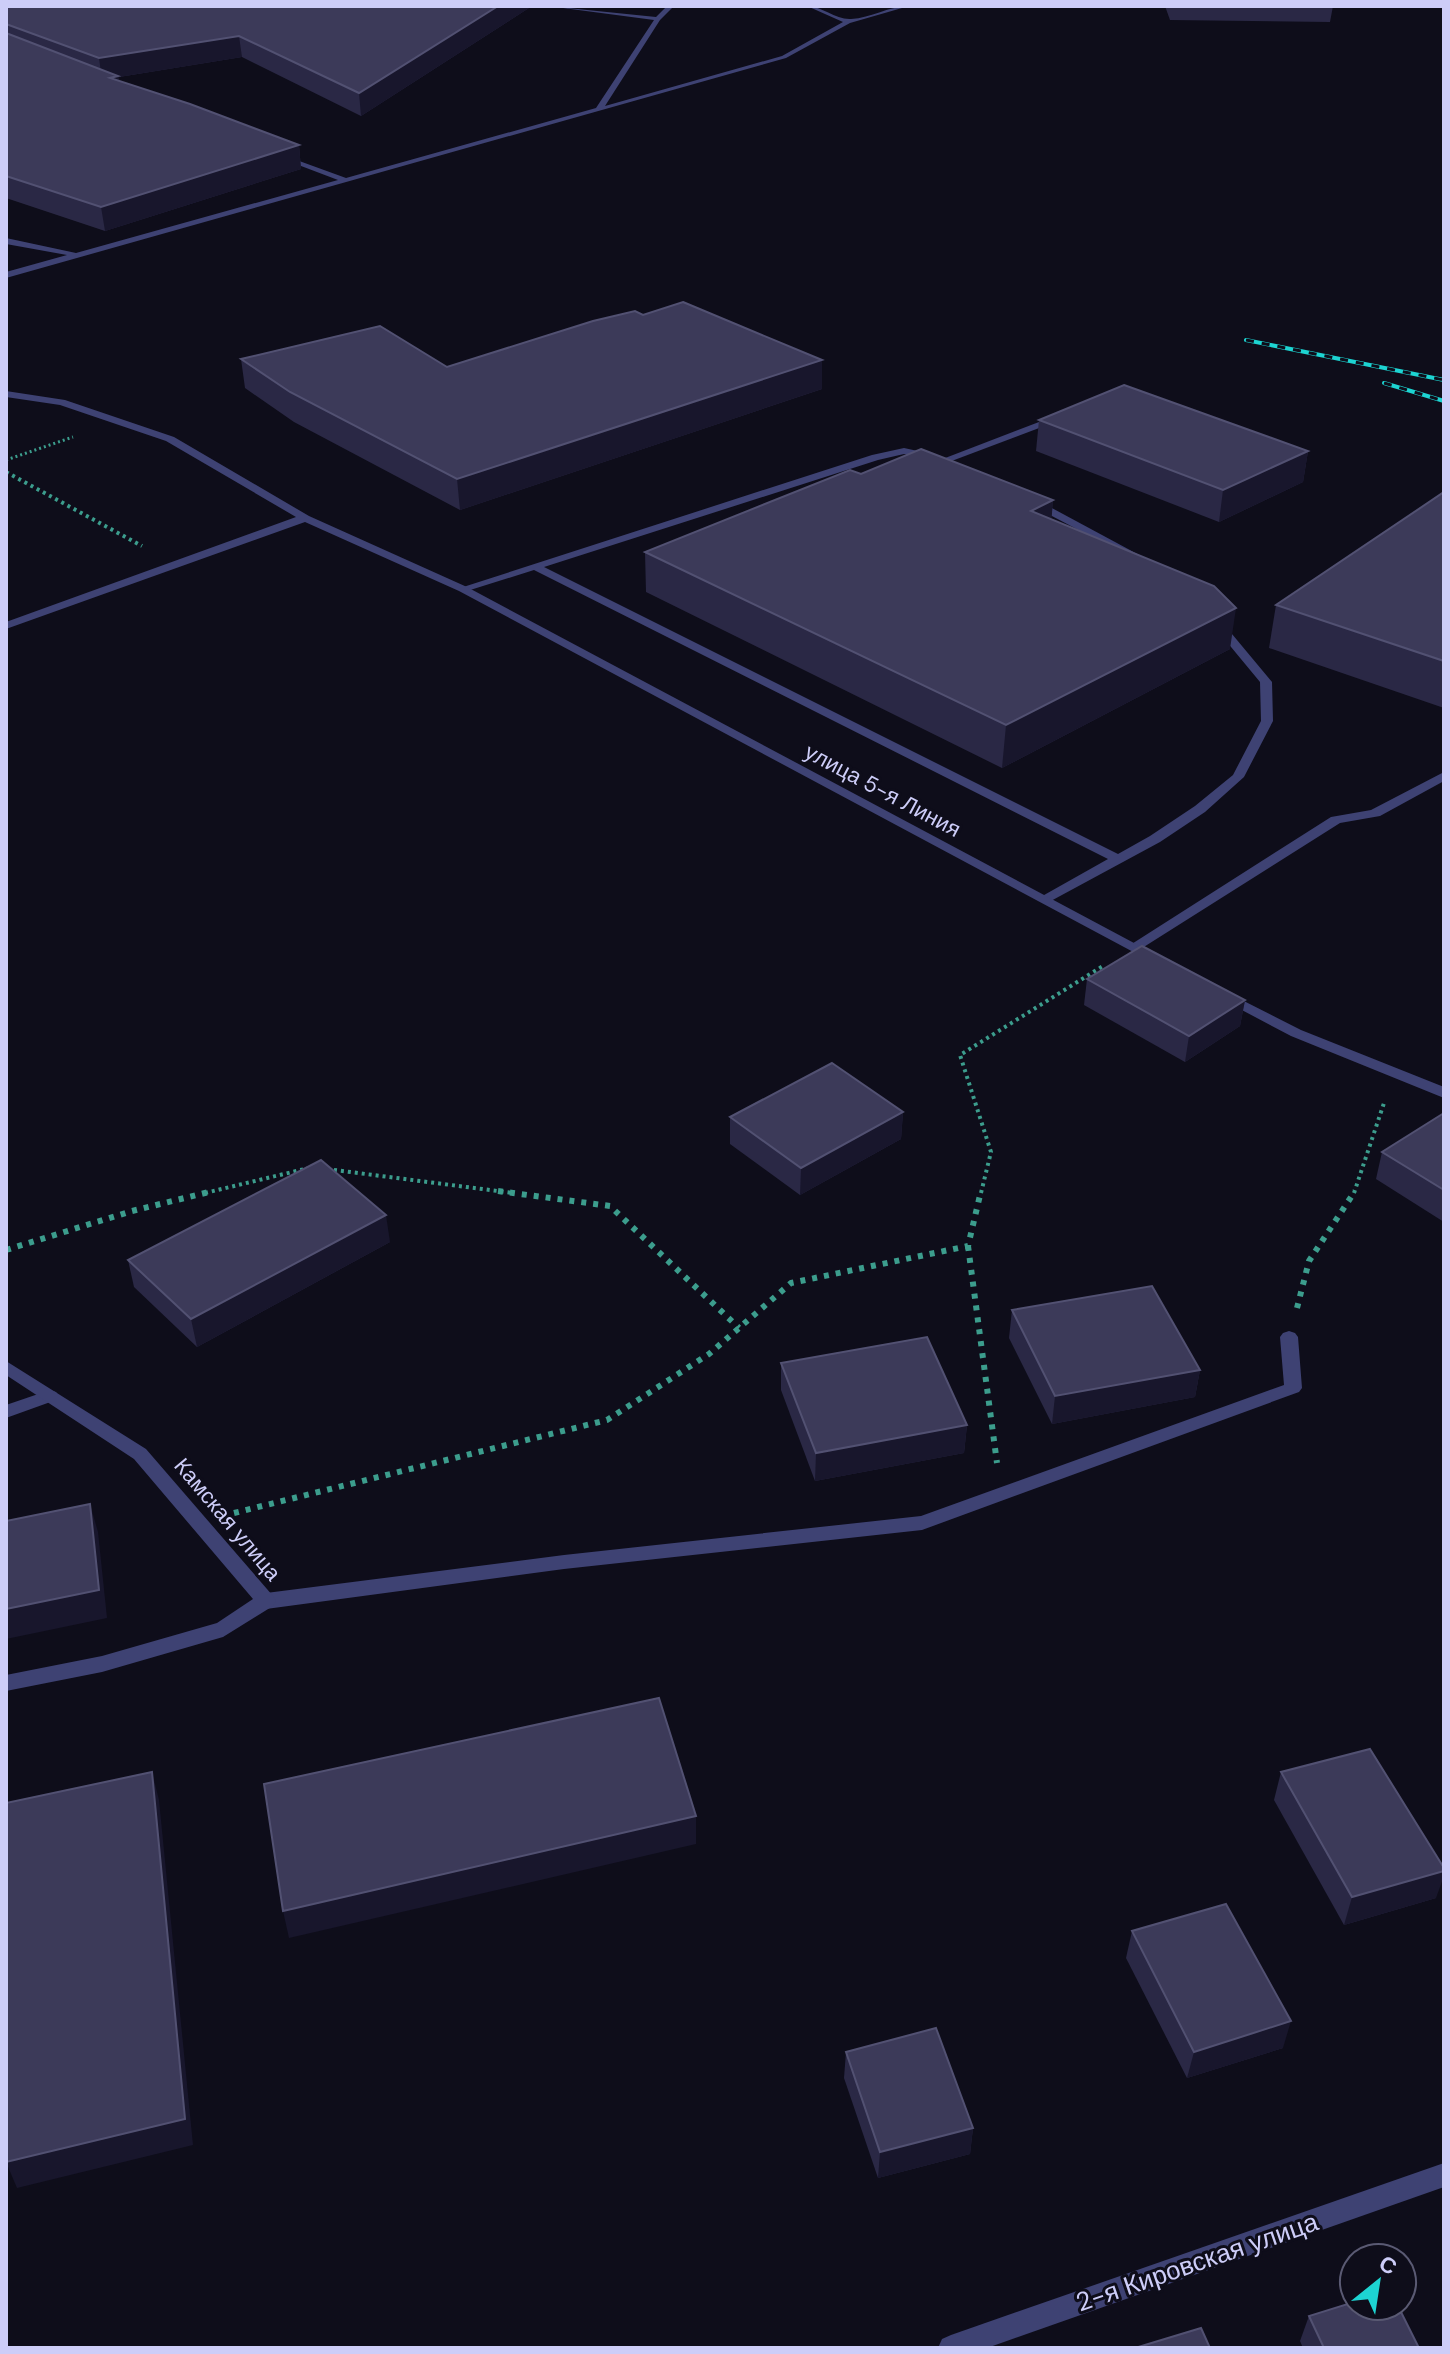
<svg xmlns="http://www.w3.org/2000/svg" width="1450" height="2354" font-family="'DM Sans',sans-serif">
<rect width="100%" height="100%" fill="#0e0d1a"/>
<g fill="none" stroke-linecap="round" stroke-linejoin="round">
<polyline stroke="#3c9d8d" stroke-width="3" stroke-dasharray="2 3" stroke-linecap="butt" points="6,460 73,437"/>
<g stroke="#3c9d8d" stroke-width="4" stroke-dasharray="3 4" stroke-linecap="butt">
<polyline points="6,472 142,546"/>
<polyline points="327,1169 513,1193"/>
<polyline points="205,1193 313,1167"/>
<polyline points="981,1193 991,1152 960,1055 1103,966"/>
<polyline points="1354,1193 1384,1103"/>
</g>
<g stroke="#3c9d8d" stroke-width="6" stroke-dasharray="5 7" stroke-linecap="butt">
<polyline points="498,1191 610,1206 739,1328"/>
<polyline points="968,1246 997,1463"/>
<polyline points="6,1250 132,1211 213,1191"/>
<polyline points="1297,1308 1309,1261 1355,1191"/>
<polyline points="234,1513 607,1420 709,1354 791,1283 968,1246 981,1191"/>
</g>
<g fill="#3e4273" fill-rule="evenodd">
<path d="M 548,6 L 656,17 L 667,6 L 674,6 L 660,20 L 605,106 L 782,56 L 843,22 L 807,6 C 822,6 836,20 851,19 C 871,18 889,6 909,6 L 850,23 L 786,58 L 6,278 L 6,272 L 67,255 L 6,244 L 6,238 L 76,253 L 338,180 L 280,158 L 280,154 L 346,178 L 596,108 L 654,20 Z"/>
<polygon points="1060,414 1065,417 1063,419 949,462 940,460"/>
<polygon points="904,448 941,456 936,459 904,454 878,460 544,567 1118,854 1150,836 1195,806 1233,775 1261,721 1260,682 1212,624 1222,622 1272,682 1273,721 1244,777 1205,812 1160,842 1049,902 1044,903 1037,899 1108,859 534,570 467,591 457,589 872,455"/>
<polygon points="1029,500 1037,500 1141,556 1132,558 1029,504"/>
<polygon points="1444,772 1444,781 1380,816 1340,823 1139,950 1134,951 1127,947 1331,817 1371,810"/>
<polygon points="1289,1331 1295,1333 1298,1337 1302,1388 1299,1392 922,1530 564,1569 266,1609 259,1606 256,1601 259,1596 266,1593 564,1555 921,1516 1284,1385 1280,1337 1283,1333"/>
<polygon points="50,1390 56,1392 59,1396 56,1400 6,1418 6,1405"/>
</g>
<g fill="#3e4273" fill-rule="evenodd">
<polygon points="6,391 65,400 174,437 309,516 467,587 1164,959 1157,963 1152,962 459,591 305,522 6,629 6,622 296,517 166,441 60,405 6,397"/>
<polygon points="1226,992 1301,1030 1444,1087 1444,1098 1291,1036 1221,999 1219,996"/>
<polygon points="6,1361 146,1449 273,1596 276,1601 273,1606 223,1637 102,1672 6,1691 6,1675 102,1656 217,1623 253,1599 134,1459 6,1375"/>
<polygon points="1444,2163 1444,2187 987,2348 938,2348 942,2339 951,2335"/>
</g>
<defs>
<g id="rail">
<polyline points="1246,340 1444,380"/>
<polyline points="1384,383 1444,401"/>
</g>
</defs>
<use href="#rail" stroke="#1dd4d2" stroke-width="4"/>
<use href="#rail" stroke="#0e0d1a" stroke-width="3" stroke-dasharray="8" stroke-linecap="butt"/>
</g>
<g fill="#2a2845">
<polygon points="6,6 532,6 361,116 242,57 119,77 119,81 299,145 301,169 105,231 6,198"/>
<polygon points="1165,6 1333,6 1330,22 1170,20"/>
<polygon points="643,315 822,389 460,510 294,422 245,388 241,359 447,367"/>
<polygon points="1039,420 1308,451 1303,482 1219,522 1036,451"/>
<polygon points="861,474 1053,500 1051,519 1230,649 1002,768 646,592 645,552"/>
<polygon points="1444,492 1444,708 1269,648 1276,605"/>
<polygon points="1087,979 1245,1000 1240,1026 1185,1062 1084,1005"/>
<polygon points="903,1112 901,1139 800,1195 730,1144 730,1117"/>
<polygon points="1444,1113 1444,1222 1376,1179 1382,1152"/>
<polygon points="390,1242 197,1347 134,1287 128,1260"/>
<polygon points="1012,1310 1200,1370 1195,1397 1052,1424 1009,1338"/>
<polygon points="781,1363 967,1425 964,1453 815,1481 781,1390"/>
<polygon points="1281,1772 1436,1898 1344,1925 1274,1800"/>
<polygon points="1132,1931 1283,2048 1187,2078 1126,1958"/>
<polygon points="846,2052 973,2128 970,2154 878,2178 844,2078"/>
<polygon points="1309,2316 1419,2348 1303,2348 1300,2341"/>
</g>
<g fill="#18162c">
<polygon points="498,6 532,6 361,116 359,93"/>
<polygon points="239,36 242,57 119,77 122,99 102,80 99,58"/>
<polygon points="299,145 301,169 105,231 101,207"/>
<polygon points="822,360 822,389 460,510 457,479"/>
<polygon points="1308,451 1303,482 1219,522 1223,490"/>
<polygon points="1053,500 1050,539 1031,511"/>
<polygon points="1236,608 1230,649 1002,768 1006,725"/>
<polygon points="1245,1000 1240,1026 1185,1062 1189,1036"/>
<polygon points="903,1112 901,1139 800,1195 801,1168"/>
<polygon points="386,1215 390,1242 197,1347 191,1319"/>
<polygon points="1200,1370 1195,1397 1052,1424 1055,1396"/>
<polygon points="967,1425 964,1453 815,1481 816,1453"/>
<polygon points="90,1504 98,1532 107,1618 6,1639 6,1609"/>
<polygon points="152,1772 159,1800 193,2145 17,2188 6,2162"/>
<polygon points="696,1816 696,1844 289,1938 283,1911"/>
<polygon points="1444,1871 1444,1876 1436,1898 1344,1925 1352,1897"/>
<polygon points="1291,2021 1283,2048 1187,2078 1194,2052"/>
<polygon points="973,2128 970,2154 878,2178 880,2152"/>
</g>
<g fill="#3c3a59" stroke="#525172" stroke-width="2">
<polygon points="6,6 498,6 359,93 239,36 99,58 6,24"/>
<polygon points="6,33 118,76 110,78 190,104 299,145 101,207 6,176"/>
<polygon points="683,302 822,360 457,479 290,392 241,359 380,326 447,367 593,321 635,311 643,315"/>
<polygon points="1124,385 1308,451 1223,490 1039,420"/>
<polygon points="921,449 1053,500 1031,511 1214,586 1236,608 1006,725 645,552 850,470 861,474"/>
<polygon points="1444,492 1444,661 1276,605"/>
<polygon points="1142,946 1245,1000 1189,1036 1087,979"/>
<polygon points="832,1063 903,1112 801,1168 730,1117"/>
<polygon points="1444,1113 1444,1190 1382,1152"/>
<polygon points="321,1160 386,1215 191,1319 128,1260"/>
<polygon points="1152,1286 1200,1370 1055,1396 1012,1310"/>
<polygon points="927,1337 967,1425 816,1453 781,1363"/>
<polygon points="90,1504 99,1590 6,1609 6,1521"/>
<polygon points="659,1698 696,1816 283,1911 264,1784"/>
<polygon points="1370,1749 1444,1868 1444,1871 1352,1897 1281,1772"/>
<polygon points="152,1772 185,2119 6,2162 6,1803"/>
<polygon points="1226,1904 1291,2021 1194,2052 1132,1931"/>
<polygon points="936,2028 973,2128 880,2152 846,2052"/>
<polygon points="1354,2302 1354,2306 1398,2306 1419,2348 1324,2348 1309,2316"/>
<polygon points="1201,2328 1210,2348 1135,2348"/>
</g>
<g text-anchor="middle" stroke-width="6" stroke-linejoin="round" paint-order="stroke">
<g font-size="22" fill="#cdcdf8" stroke="#0e0d1a">
<text transform="translate(883 790) rotate(28)" y="8">улица 5-я Линия</text>
<text transform="translate(228 1519) rotate(50)" y="8">Камская улица</text>
</g>
<g font-size="26" fill="#cdcdf8" stroke="#0e0d1a">
<text transform="translate(1197 2262) rotate(-19)" y="9">2-я Кировская улица</text>
</g>
</g>
<rect width="1450" height="2354" fill="none" stroke="#cdcdf8" stroke-width="16"/>
<g transform="translate(1378 2282) rotate(30)"><circle r="38" fill="#0e0d1a" stroke="#5a5a73" stroke-width="2"/>
<path d="M0-6L14 30L0 20L-14 30Z" fill="#1dd4d2"/>
<text y="-12" font-size="22" font-weight="bold" text-anchor="middle" fill="#cdcdf8">С</text>
</g>
</svg>
